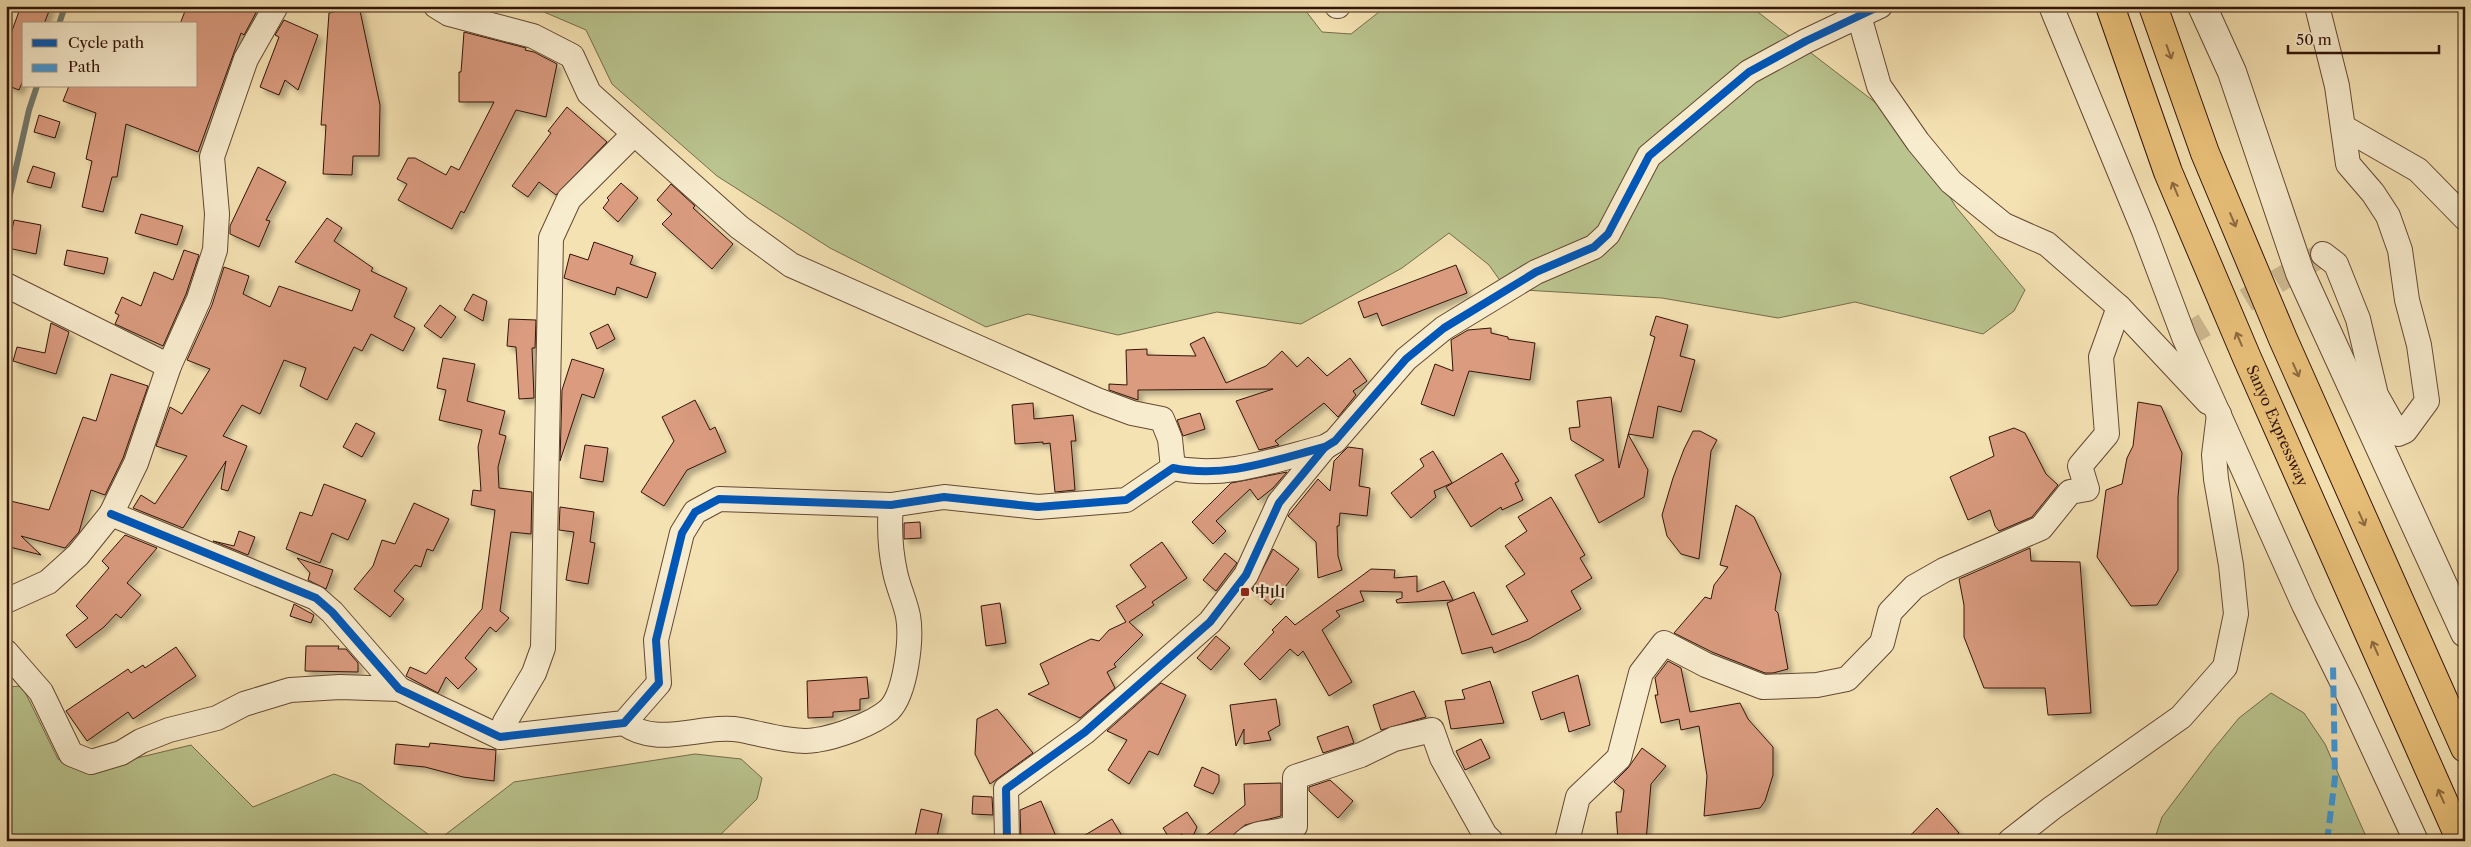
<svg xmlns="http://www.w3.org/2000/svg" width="2471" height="847" font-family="'Libre Caslon Text','Noto Serif JP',serif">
<defs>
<filter id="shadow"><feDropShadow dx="4.5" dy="4.5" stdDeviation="2.5" flood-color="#0004"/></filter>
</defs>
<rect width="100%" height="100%" fill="#f5e2b3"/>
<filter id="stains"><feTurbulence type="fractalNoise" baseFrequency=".004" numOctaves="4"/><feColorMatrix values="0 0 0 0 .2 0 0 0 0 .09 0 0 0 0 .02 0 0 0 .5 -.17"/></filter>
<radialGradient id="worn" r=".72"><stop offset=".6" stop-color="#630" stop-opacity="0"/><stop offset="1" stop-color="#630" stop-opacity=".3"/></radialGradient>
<g fill="#bac48e" stroke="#766c4b">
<polygon points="530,6 1302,6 1322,32 1351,34 1379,12 1382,6 1750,6 1906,126 1956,207 2025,290 2014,311 1983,334 1855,302 1778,318 1662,298 1506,289 1489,265 1449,233 1402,268 1301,324 1217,312 1118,335 1028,314 986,327 830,248 717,176 612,84 586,30"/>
<polygon points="22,686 58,759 87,770 191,745 253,807 334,774 361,784 437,841 514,782 695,754 741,759 762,778 757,799 714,841 6,841 6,687"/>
<polygon points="2271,693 2304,713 2325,744 2368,841 2154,841 2162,817 2211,752 2239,718"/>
</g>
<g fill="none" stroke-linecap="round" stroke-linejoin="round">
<g stroke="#72796d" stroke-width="6">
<polyline points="59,24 65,6"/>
<polyline points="6,212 29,110 37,86"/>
</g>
</g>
<g fill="#da9b7f" stroke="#321408" filter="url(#shadow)">
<polygon points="21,6 51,6 44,24 24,24 24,78 19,90 6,85 6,47"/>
<polygon points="187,6 256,6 258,9 244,35 241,33 198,152 126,124 117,177 112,177 103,212 82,207 92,161 86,159 96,113 63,101 69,86 196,86 196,24 180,24"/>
<polygon points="359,6 380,105 379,156 353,156 352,175 323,174 326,125 321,125 329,13"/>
<polygon points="284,20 318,35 298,90 285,80 279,95 260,87 279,37 275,35"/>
<polygon points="464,32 526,48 525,50 534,52 557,64 546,117 516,110 464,213 461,211 452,229 398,200 407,184 397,179 408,158 415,158 446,175 451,166 459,170 494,102 459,102 459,72 461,72"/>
<polygon points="567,107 607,142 556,195 539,182 528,197 512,186 551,133 548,131"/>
<polygon points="39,115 60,122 55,138 34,132"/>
<polygon points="33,166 55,173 51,188 27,182"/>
<polygon points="258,167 286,182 266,220 270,221 259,247 230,234 230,226"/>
<polygon points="621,183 638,198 618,222 603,208 609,200 607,198"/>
<polygon points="671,184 695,206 693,208 733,244 712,269 662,224 672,214 657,200"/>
<polygon points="141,214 183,226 177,245 135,233"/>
<polygon points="327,218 342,228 334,241 373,268 371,271 407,288 394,317 415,328 403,351 371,334 362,351 354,347 327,400 300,386 306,368 284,360 260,414 242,405 223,436 247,446 228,491 221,489 226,461 183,528 133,508 141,495 155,504 187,456 156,446 170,407 182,414 210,369 187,360 212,305 224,267 249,276 243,294 270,307 279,286 352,311 360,290 295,262"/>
<polygon points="14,220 41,225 36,254 8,248"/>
<polygon points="594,242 633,256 630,264 656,273 647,298 617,287 615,295 564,278 570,254 588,260"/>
<polygon points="67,250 108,258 104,274 64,265"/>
<polygon points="184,250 199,255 186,294 163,346 115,324 119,315 115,313 122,297 141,306 154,272 173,280"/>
<polygon points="1456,265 1467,293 1382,326 1377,313 1364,318 1358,302"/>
<polygon points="473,294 487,301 483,321 464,310"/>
<polygon points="440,305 456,317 441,338 424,326"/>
<polygon points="1656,316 1688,325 1680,356 1695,360 1681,412 1658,406 1653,438 1628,434 1648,470 1644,497 1599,523 1575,475 1604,460 1571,440 1569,428 1580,427 1577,401 1611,397 1619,468 1655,337 1650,335"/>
<polygon points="509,319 536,320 535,348 532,348 534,398 519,399 516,347 507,346"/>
<polygon points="51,323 69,332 56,374 13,361 17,347 45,353"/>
<polygon points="608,324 615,339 597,349 590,333"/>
<polygon points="1491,328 1491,333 1508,337 1508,339 1535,343 1530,380 1469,371 1454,416 1421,404 1435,364 1453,371 1451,340 1468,330"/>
<polygon points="1204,337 1226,383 1266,366 1282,351 1297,367 1308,357 1327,376 1350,358 1367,381 1353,391 1356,395 1338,417 1324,403 1275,441 1279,445 1259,450 1236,401 1273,389 1138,390 1138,400 1109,390 1109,384 1127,385 1126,350 1147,349 1147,355 1196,356 1190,344"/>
<polygon points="443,358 475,364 467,401 505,411 499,434 506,436 498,467 499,488 532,492 531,534 511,532 500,611 509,618 496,632 490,627 465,658 477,669 458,689 446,677 438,693 406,676 410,667 426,674 482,609 495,510 471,505 473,490 481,491 478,447 482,430 439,420 446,390 437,388"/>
<polygon points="572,359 604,369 594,398 582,394 560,461 562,390"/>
<polygon points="111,374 148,386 123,458 105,495 91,490 79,532 65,548 21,536 41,555 6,546 6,500 49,510 83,417 96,421"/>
<polygon points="695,400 710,430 715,427 726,452 687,470 664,506 641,492 674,441 662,417"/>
<polygon points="2138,402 2161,406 2182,453 2178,497 2178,570 2157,605 2131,606 2097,557 2106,490 2122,484 2127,458 2133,446"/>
<polygon points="1033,403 1034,419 1073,415 1076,441 1071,441 1075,490 1055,492 1050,443 1043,444 1043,442 1015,444 1012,405"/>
<polygon points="1200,413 1205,429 1183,436 1177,420"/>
<polygon points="356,423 375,433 362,457 343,447"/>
<polygon points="2014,428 2025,433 2046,474 2058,485 2032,517 1999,531 1995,526 1990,510 1968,520 1950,477 1994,456 1989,437"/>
<polygon points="1693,431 1700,431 1717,440 1711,451 1699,559 1681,554 1667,536 1662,515 1673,478 1684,449"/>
<polygon points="585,445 608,448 603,482 580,478"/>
<polygon points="1348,447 1363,449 1359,486 1370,488 1367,516 1340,513 1339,526 1337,526 1338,556 1342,570 1318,578 1316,542 1288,516 1318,479 1330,491 1334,461"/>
<polygon points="1433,451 1452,483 1434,491 1436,497 1411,518 1391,493 1424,466 1420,459"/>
<polygon points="1502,453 1519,481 1515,483 1523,500 1502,510 1501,507 1471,527 1446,487"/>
<polygon points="1287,472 1273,488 1258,500 1250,489 1216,521 1226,531 1213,544 1192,522 1231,483"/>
<polygon points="324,484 366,500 348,540 332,533 320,563 286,549 300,512 312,516"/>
<polygon points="1551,497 1585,555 1580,558 1592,578 1571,591 1581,609 1529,639 1494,653 1492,647 1462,654 1447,603 1474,592 1492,635 1528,621 1506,586 1525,574 1505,546 1527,531 1518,517"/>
<polygon points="414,503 449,519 433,551 427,549 421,567 415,565 394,591 404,599 390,617 354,589 373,566 382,540 395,544"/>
<polygon points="1736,505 1754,517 1781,574 1775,610 1778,613 1788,669 1773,673 1765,673 1712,652 1674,633 1705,597 1711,599 1714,585 1728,567 1720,565"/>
<polygon points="560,507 594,512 590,542 595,543 588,584 566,580 574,532 559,530"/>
<polygon points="920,522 921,538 904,539 904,523"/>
<polygon points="239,531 255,537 248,555 213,541 234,546"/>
<polygon points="125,535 157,548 127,583 141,595 121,618 116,614 104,627 76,648 66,635 88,618 76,606 109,568 102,561"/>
<polygon points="1162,542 1187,578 1152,602 1154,605 1129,622 1143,635 1114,664 1116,667 1107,672 1115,688 1080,718 1028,694 1049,684 1040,664 1091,639 1099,641 1109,630 1126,622 1116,606 1146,587 1130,565"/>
<polygon points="2030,548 2031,561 2080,562 2091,713 2048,715 2045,688 1984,688 1964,637 1964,605 1959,579"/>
<polygon points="1273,549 1299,569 1271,605 1252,590"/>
<polygon points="1225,553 1237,563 1216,591 1203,580"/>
<polygon points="297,558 333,570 326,589 308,580 310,573"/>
<polygon points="1371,569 1395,570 1394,578 1417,576 1417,592 1444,581 1453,600 1397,603 1396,600 1402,598 1402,592 1360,591 1364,601 1336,611 1340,616 1322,630 1352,682 1329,696 1303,651 1298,656 1290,649 1260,680 1244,664 1274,632 1272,630 1286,616 1295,625"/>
<polygon points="1000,603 1006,643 986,646 981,606"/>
<polygon points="294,604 314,615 311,623 290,616"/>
<polygon points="1216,636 1230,648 1211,670 1197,658"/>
<polygon points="306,646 339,646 338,649 346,649 358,663 358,672 305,671"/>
<polygon points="176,647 196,676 133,719 128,712 87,741 66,711 128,669 131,673 143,665 145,668"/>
<polygon points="1668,661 1681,668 1690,712 1740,703 1748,719 1773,747 1773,775 1765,801 1760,808 1704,816 1707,776 1699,726 1681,730 1679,719 1661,723 1655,695 1658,695 1655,678"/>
<polygon points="1578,675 1590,725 1569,732 1564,712 1541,720 1532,692"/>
<polygon points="867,677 869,698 860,699 860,710 833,712 833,717 808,718 807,681"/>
<polygon points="1490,681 1504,723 1451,729 1445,701 1465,699 1462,690"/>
<polygon points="1161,683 1186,695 1158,755 1149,751 1129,784 1108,770 1127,740 1107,731"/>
<polygon points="1414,691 1426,717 1381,730 1373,705"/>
<polygon points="1276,699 1280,725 1268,732 1271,740 1244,744 1244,729 1236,746 1230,705"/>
<polygon points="997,709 1033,753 990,784 975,754 977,719"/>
<polygon points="1348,726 1354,743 1323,753 1317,737"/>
<polygon points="1481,739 1490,758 1465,770 1456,751"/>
<polygon points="430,743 496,750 494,781 463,777 425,767 394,764 396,744 429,747"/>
<polygon points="1642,748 1666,766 1651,784 1646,841 1618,841 1616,812 1621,812 1624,790 1614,782 1628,768"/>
<polygon points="1202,767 1219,775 1219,782 1213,794 1194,786"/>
<polygon points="1330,780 1353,801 1338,818 1309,791 1309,787"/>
<polygon points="1281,783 1281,816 1245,825 1226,841 1199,841 1245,805 1244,784"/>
<polygon points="973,796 992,797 993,815 972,814"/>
<polygon points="1041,801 1058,841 1021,841 1020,810"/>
<polygon points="1937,808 1959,833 1953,841 1905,841"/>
<polygon points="921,809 942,814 936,841 914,841"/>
<polygon points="1187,812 1197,827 1191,841 1186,841 1182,834 1171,841 1163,828"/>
<polygon points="1112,819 1125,841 1075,841"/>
</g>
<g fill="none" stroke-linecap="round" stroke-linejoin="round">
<polyline stroke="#ceb991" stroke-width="24" stroke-dasharray="24 12" stroke-linecap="butt" points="2184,337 2323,254"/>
<defs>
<g id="minor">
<polyline points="436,6 449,14 533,36 572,56 589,93 739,227 791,265 1097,400 1132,413 1162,419 1170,439 1173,468"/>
<polyline points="1337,6 1338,6"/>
<polyline points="2051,6 2144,231 2184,337 2304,605 2348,694 2416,841"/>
<polyline points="2317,6 2337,86 2348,164 2373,193 2388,216 2400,250 2407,300 2419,345 2427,401 2405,431 2398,434 2376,395 2358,319 2336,264 2323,254"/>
<polyline points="1859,16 1879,86 1918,142 1951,182 2004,225 2047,244 2119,307 2208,402"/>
<polyline points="2343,127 2418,170 2465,218"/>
<polyline points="6,285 169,366"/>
<path d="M 111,514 L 316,598 L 332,612 L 399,689 L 500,737 L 624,723 L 659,683 L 656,640 L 682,533 L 695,512 L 719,499 L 891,505 L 944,497 L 1038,507 L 1126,500 L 1173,468 C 1226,479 1274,460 1325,447"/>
<polyline points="6,601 48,582 78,555 111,514 136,463 169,366 199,299 215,250 217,214 212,157 246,59 276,6"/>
<polyline points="6,652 41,692 71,754 91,762 121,753 141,741 169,730 217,718 244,704 290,690 340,687 399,689"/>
<path d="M 624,723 C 658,749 703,723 741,730 C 762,734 796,744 816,740 C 837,737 873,724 889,710 C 906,693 912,638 908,616 C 905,601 898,587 895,572 C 890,549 889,528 891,505"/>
<polyline points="500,737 505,722 534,673 543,648 551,238 569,199 634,134"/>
<polyline points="1007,841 1006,789 1085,732 1210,622 1246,575 1279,503 1325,447 1335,441 1406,359 1444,328 1536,272 1594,247 1608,234 1649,156 1749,72 1806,41 1880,6"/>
<path d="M 1245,841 C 1258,829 1279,835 1295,826 L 1295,777 L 1361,755 L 1394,739 L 1432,730 L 1442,758 L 1485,835 L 1491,841"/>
<polyline points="1567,841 1578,797 1619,758 1641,673 1664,643 1706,665 1763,687 1817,685 1847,679 1882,643 1890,612 1914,587 1944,570 2041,528 2070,492 2087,489 2080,466 2107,434 2101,357 2119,307"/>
<polyline points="2010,841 2052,808 2181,717 2225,667 2236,614 2231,565 2216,479 2214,455 2219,414"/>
</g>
<polyline id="tertiary" points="2202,6 2232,72 2300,273 2465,633"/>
<g id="motorway">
<path id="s1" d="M 2110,6 L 2168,172 L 2247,358 L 2461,841"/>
<polyline points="2153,6 2205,153 2283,339 2465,748"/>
</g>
</defs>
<use href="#minor" stroke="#634833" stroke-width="26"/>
<use href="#tertiary" stroke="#634833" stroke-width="30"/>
<use href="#motorway" stroke="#321408" stroke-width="30"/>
<use href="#minor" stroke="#f8ecce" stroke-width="24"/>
<use href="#tertiary" stroke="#f8ecce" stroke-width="28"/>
<use href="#motorway" stroke="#eac17a" stroke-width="28"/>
<polyline stroke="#3e9add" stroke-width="6" stroke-dasharray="12 6" stroke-linecap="butt" points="2327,841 2335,778 2333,664"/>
<defs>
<g id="cycleway">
<path d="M 111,514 L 316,598 L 332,612 L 399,689 L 500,737 L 624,723 L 659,683 L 656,640 L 682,533 L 695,512 L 719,499 L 891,505 L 944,497 L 1038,507 L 1126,500 L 1173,468 C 1226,479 1274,460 1325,447"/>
<polyline points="1007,841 1006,789 1085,732 1210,622 1246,575 1279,503 1325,447 1335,441 1406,359 1444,328 1536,272 1594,247 1608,234 1649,156 1749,72 1806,41 1880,6"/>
</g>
</defs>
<use href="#cycleway" stroke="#f8ecce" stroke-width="11"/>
<use href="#cycleway" stroke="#0057b8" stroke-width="8"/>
</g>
<defs><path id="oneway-shaft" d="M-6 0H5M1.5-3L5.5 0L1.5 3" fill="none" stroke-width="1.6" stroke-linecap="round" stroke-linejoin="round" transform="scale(1.25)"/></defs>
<g stroke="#8e6a41">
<use href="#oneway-shaft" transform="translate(2169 52) rotate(70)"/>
<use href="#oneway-shaft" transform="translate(2175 189) rotate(-113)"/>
<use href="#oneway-shaft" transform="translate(2233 220) rotate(67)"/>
<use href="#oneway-shaft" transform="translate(2239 339) rotate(-113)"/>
<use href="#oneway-shaft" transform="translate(2296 370) rotate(66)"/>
<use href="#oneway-shaft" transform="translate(2362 519) rotate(66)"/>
<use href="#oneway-shaft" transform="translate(2375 648) rotate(-114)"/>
<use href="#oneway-shaft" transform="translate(2441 796) rotate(-114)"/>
</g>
<rect fill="#8f2418" stroke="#f8ecce" stroke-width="2" x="1240" y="587" width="10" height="10" rx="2.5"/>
<g text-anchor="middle" stroke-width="4.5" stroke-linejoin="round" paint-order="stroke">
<g font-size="15" fill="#321408" stroke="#f8ecce">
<text dy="5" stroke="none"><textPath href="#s1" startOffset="452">Sanyo Expressway</textPath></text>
</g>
<g font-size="15" font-weight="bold" fill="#321408" stroke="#f8ecce" text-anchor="start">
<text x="1255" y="597">中山</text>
</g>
</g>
<rect width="2471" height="847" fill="none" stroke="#f5e2b3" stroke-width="25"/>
<rect x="8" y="8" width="2456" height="832" fill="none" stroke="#321408" stroke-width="2.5"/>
<rect x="12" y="12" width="2446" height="822" fill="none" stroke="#321408"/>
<rect x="22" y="22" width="175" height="65" fill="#f8ecce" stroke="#a9967f"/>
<rect x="32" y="39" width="25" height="8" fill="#0057b8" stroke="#a9967f"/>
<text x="68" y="48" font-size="15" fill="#321408">Cycle path</text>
<rect x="32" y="64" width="25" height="8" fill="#3e9add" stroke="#a9967f"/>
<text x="68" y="72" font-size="15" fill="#321408">Path</text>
<path d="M2288 45v8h151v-8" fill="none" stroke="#321408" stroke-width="2.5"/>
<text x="2296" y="45" font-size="15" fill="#321408" stroke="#f8ecce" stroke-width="4" paint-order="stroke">50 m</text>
<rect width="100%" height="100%" filter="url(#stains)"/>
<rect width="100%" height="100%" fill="url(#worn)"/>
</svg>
